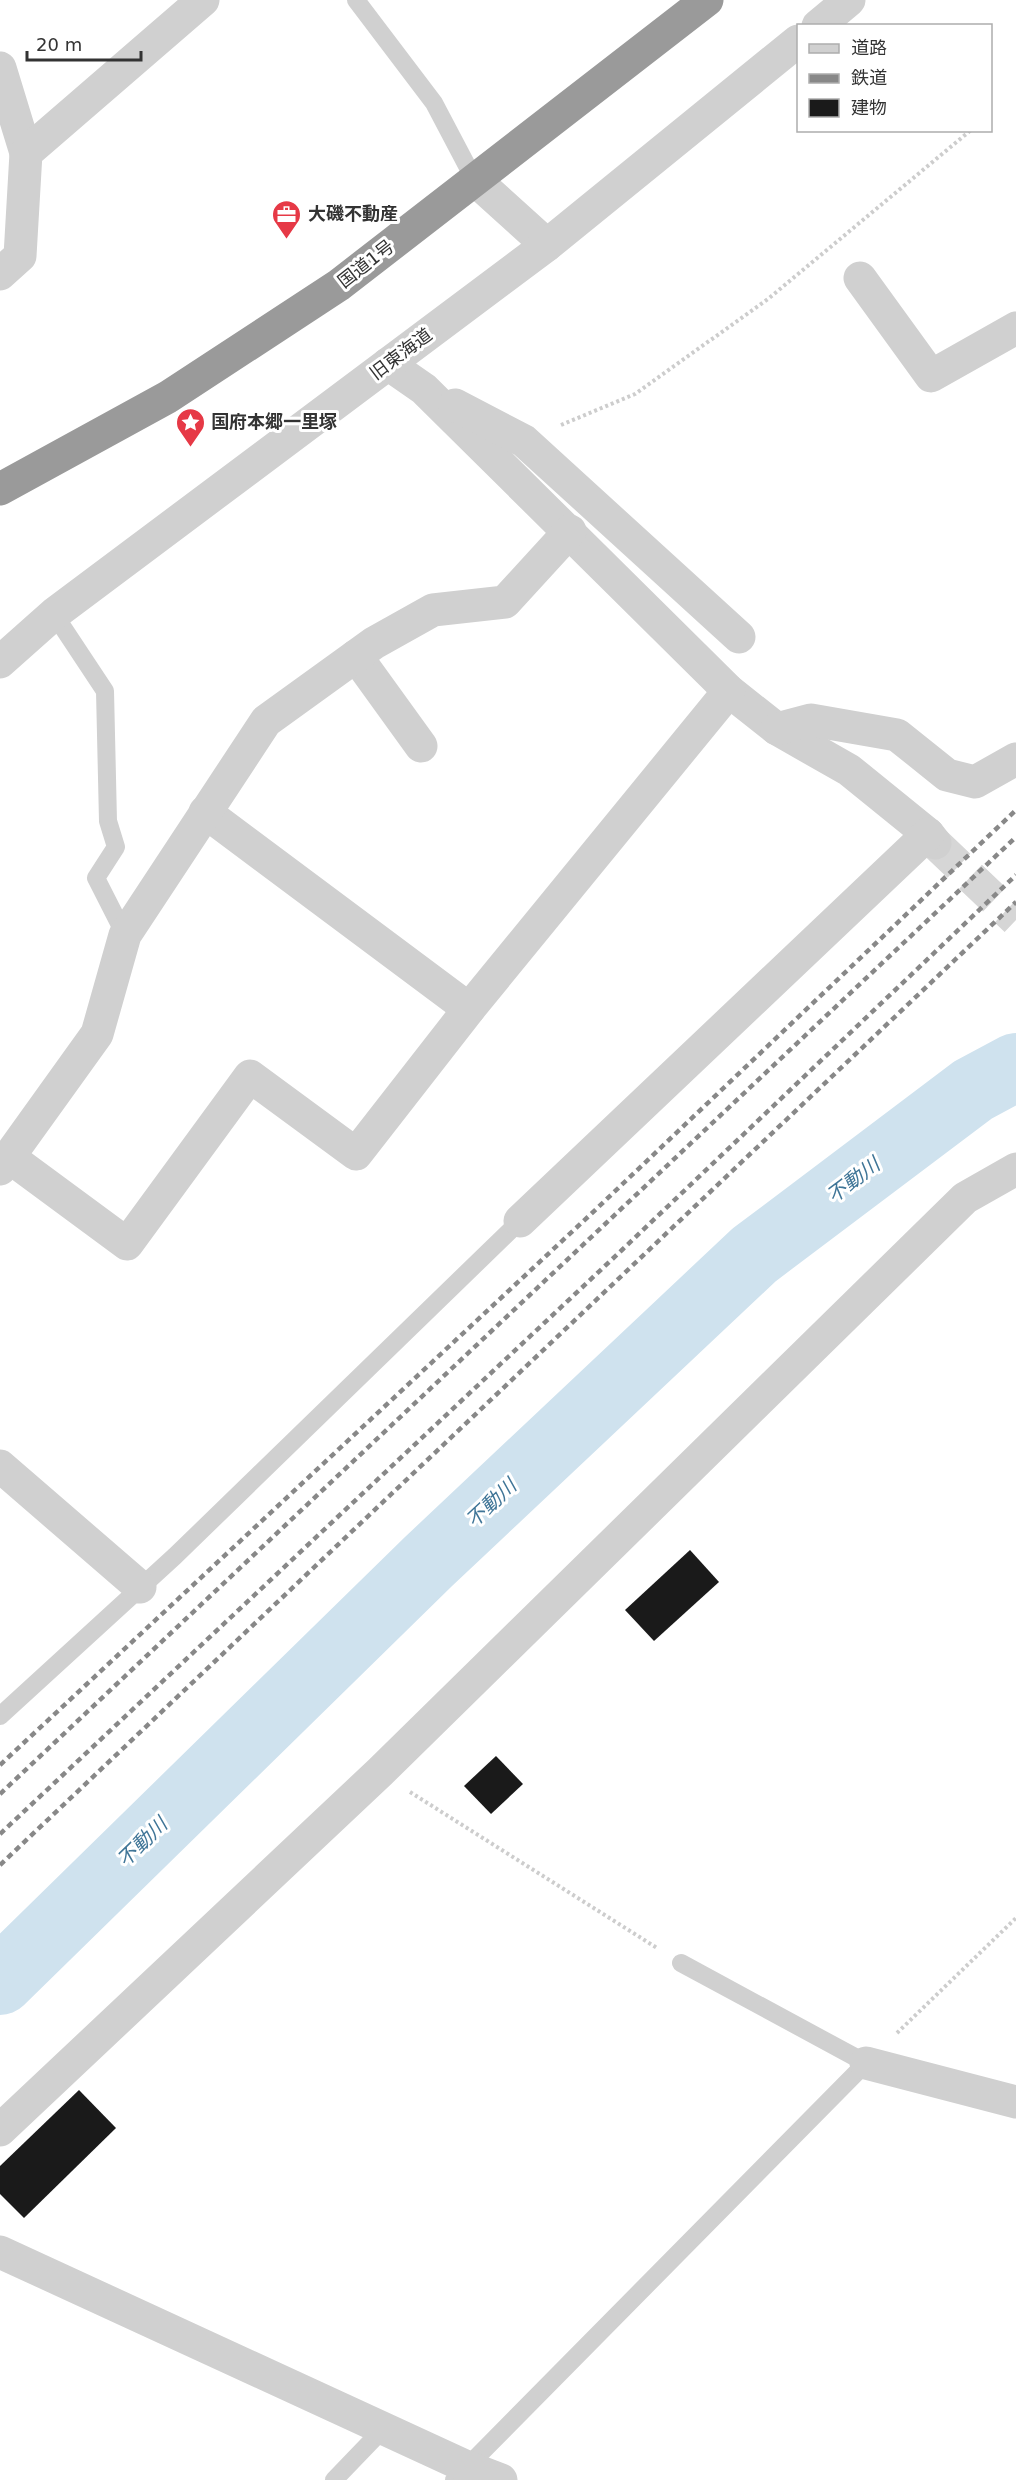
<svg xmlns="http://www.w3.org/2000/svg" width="1016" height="2480" font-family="'DejaVu Sans','Noto Sans JP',sans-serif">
<rect width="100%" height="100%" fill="#fff"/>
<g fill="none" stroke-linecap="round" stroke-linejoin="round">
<polyline stroke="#cfe2ee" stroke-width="68" points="0,1981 428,1562 754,1255 973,1090 1016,1067"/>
</g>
<g fill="#1a1a1a">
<polygon points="690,1550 719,1582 654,1641 625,1610"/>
<polygon points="496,1756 523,1784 491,1814 464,1786"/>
<polygon points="79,2090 116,2128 24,2218 0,2194 0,2166"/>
</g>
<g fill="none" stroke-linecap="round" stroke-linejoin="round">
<polyline stroke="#d6d6d6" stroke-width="33" stroke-dasharray="33 16" stroke-linecap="butt" points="935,843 1016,920"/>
<g stroke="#cdcdcd" stroke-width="4" stroke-dasharray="3 3" stroke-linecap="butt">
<polyline points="561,425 635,394 768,299 971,130"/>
<polyline points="410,1792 657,1948"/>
<polyline points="897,2033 1016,1918"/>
</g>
<g stroke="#d0d0d0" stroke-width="18">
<polyline points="356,0 434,103 474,179"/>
<polyline points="54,614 105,691 108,821 116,847 96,878 125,935"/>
<polyline points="0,1716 175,1556 520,1221"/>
<polyline points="334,2480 384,2428"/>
<polyline points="454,2480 866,2063 681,1963"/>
</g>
<g stroke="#d0d0d0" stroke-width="33">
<polyline points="818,26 849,0"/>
<polyline points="0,68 26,153"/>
<polyline points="474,179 547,245"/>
<polyline points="0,274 20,256 26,153 203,0"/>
<polyline points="860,278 931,376 1016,328"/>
<polyline points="388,364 424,389 729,691 777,729 849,770 928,834 935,843"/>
<polyline points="455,405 524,441 739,637"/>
<polyline points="356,656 421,746"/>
<polyline points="0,662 54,614 547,245 798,41"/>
<polyline points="777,729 811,720 897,735 947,775 975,782 1016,759"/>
<polyline points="205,812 469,1009"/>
<polyline points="9,1157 127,1244 250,1076 356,1154 469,1009 729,691"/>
<polyline points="0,1169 97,1034 125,935 266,721 374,643 433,610 505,602 570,531"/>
<polyline points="520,1221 928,834"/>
<polyline points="0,1466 140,1587"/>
<polyline points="866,2063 1016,2102"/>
<polyline points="0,2130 380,1772 965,1198 1016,1169"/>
<polyline points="0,2252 467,2467 501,2480"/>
</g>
<polyline stroke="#9a9a9a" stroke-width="33" points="0,489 168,397 339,285 707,0"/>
<g stroke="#888" stroke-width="4.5" stroke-dasharray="6 4.5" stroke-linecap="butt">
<polyline points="0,1765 591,1214 1016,810"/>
<polyline points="0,1794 1016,837"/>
<polyline points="0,1834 623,1249 1016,875"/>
<polyline points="0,1865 1016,902"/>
</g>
</g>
<defs>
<symbol id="office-pin" viewBox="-11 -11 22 30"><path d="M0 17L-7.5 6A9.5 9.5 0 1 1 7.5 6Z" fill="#e63946" stroke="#fff"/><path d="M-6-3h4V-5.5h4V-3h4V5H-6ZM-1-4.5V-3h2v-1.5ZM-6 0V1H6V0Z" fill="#fff"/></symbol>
<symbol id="sight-pin" viewBox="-11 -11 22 30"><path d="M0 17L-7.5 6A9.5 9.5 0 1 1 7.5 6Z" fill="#e63946" stroke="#fff"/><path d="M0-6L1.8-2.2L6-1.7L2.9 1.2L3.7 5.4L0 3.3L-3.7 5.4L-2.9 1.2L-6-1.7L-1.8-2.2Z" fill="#fff"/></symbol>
</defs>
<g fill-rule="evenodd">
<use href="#office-pin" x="270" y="198" width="33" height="45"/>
<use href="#sight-pin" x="174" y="406" width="33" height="45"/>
</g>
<g text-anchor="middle" stroke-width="6" stroke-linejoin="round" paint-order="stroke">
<g font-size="18" font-weight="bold" fill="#333" stroke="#fff" text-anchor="start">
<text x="308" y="220">大磯不動産</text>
<text x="211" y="428">国府本郷一里塚</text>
</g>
<g font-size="18" fill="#333" stroke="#fff">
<text transform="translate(366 264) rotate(-38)" y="6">国道1号</text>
<text transform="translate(401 354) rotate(-37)" y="6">旧東海道</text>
</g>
<g font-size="20" font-style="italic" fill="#3f7597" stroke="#fff">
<text transform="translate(853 1180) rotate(-37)" y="7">不動川</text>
<text transform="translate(491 1503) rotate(-43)" y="7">不動川</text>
<text transform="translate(142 1842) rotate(-44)" y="7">不動川</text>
</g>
</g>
<rect x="797" y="24" width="195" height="108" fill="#ffffff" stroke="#adadad" stroke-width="1.5"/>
<rect x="809" y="44" width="30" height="9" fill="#d0d0d0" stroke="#adadad" stroke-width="1.5"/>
<text x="851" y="54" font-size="18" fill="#333333">道路</text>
<rect x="809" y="74" width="30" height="9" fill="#888888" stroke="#adadad" stroke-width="1.5"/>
<text x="851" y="84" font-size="18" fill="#333333">鉄道</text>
<rect x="809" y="99" width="30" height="18" fill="#1a1a1a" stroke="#adadad" stroke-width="1.5"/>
<text x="851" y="114" font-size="18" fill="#333333">建物</text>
<path d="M27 51v9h114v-9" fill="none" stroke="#333333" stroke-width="3"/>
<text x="36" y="51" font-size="18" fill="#333333" stroke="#ffffff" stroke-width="4.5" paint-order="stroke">20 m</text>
</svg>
